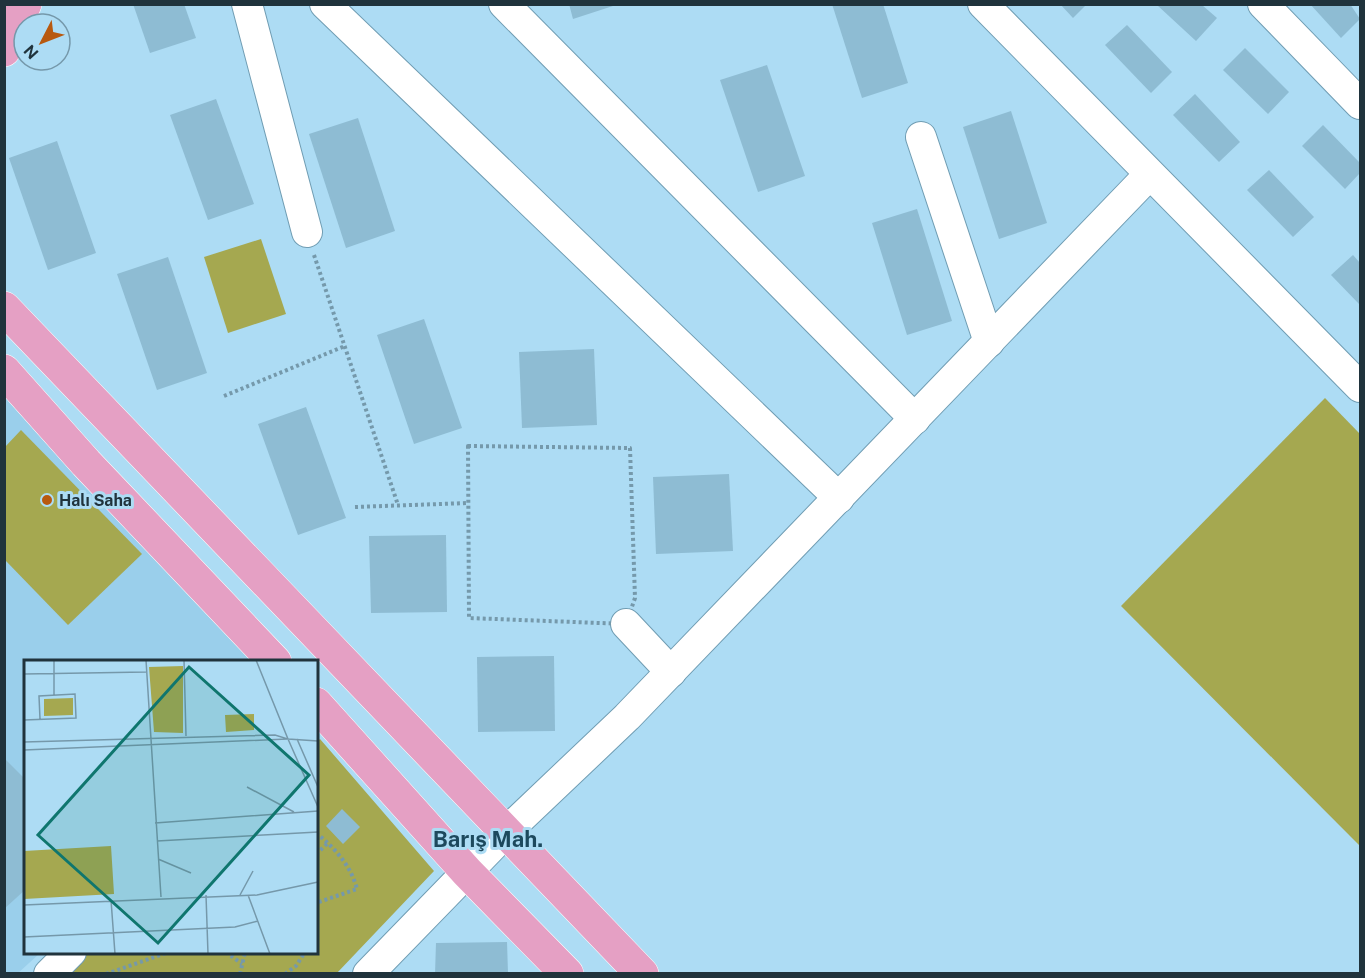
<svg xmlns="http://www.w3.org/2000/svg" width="1365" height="978" font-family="'Public Sans',sans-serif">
<rect width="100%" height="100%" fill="#addcf4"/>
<polygon fill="#9acfeb" points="4,394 256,661 26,662 26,952 40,953 17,974 4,973"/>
<g fill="#a5a850">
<polygon points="261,239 286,314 228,333 204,257"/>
<polygon points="1325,398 1360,434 1360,846 1121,606"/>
<polygon points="21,430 142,554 68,625 5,560 5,447"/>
<polygon points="320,739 434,871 337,973 60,974 83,953 316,952 316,743"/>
</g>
<g fill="#8ebcd3">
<polygon points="133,4 184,4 196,38 150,53"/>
<polygon points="569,4 616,4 616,5 573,19"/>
<polygon points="832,4 883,4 908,83 862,98"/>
<polygon points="1060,4 1087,4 1073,18"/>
<polygon points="1310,4 1350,4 1360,19 1341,38"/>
<polygon points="1157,5 1202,5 1217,18 1196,41"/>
<polygon points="1127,25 1172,72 1151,93 1105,45"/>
<polygon points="1245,48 1289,92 1268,114 1223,70"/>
<polygon points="767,65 805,176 758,192 720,80"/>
<polygon points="1195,94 1240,142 1219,162 1173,115"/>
<polygon points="216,99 254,204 208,220 170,115"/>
<polygon points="1011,111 1047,223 999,239 963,127"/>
<polygon points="358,118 395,231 346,248 309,134"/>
<polygon points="1323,125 1360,163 1360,173 1345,189 1302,146"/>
<polygon points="57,141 96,253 48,270 9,158"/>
<polygon points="1269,170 1314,217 1293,237 1247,190"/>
<polygon points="917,209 952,321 907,335 872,223"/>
<polygon points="1353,255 1360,263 1360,305 1331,275"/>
<polygon points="168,257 207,373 157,390 117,274"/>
<polygon points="424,319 462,428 414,444 377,335"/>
<polygon points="594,349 597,425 522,428 519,352"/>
<polygon points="306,407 346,518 298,535 258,424"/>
<polygon points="729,474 733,551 656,554 653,477"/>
<polygon points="446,535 447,612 371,613 369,536"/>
<polygon points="554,656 555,731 478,732 477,657"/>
<polygon points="4,758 26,780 26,889 4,909"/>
<polygon points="342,809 360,827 343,844 326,826"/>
<polygon points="507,942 508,974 435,974 436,943"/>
</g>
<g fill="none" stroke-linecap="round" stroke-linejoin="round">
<defs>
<g id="minor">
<polyline points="247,4 307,232"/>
<polyline points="325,4 839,498"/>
<polyline points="504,4 915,419"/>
<polyline points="983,4 1360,387"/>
<polyline points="1263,4 1360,104"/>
<polyline points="921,137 989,342"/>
<polyline points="626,624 671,672"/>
<polyline points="49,974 71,952"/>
<polyline points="368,974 506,832 627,717 1149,175"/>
</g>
<g id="major">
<polyline points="4,50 25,4"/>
<polyline points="4,308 642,974"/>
<polyline points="4,371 86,463 275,662"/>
<polyline points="316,704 467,872 567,974"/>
</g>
</defs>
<use href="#minor" stroke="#709db3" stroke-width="32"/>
<use href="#major" stroke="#fff" stroke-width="34"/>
<g stroke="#7599ab" stroke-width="4" stroke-dasharray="3 3" stroke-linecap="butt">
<polyline points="314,255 398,505"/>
<polyline points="224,396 345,346"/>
<polygon points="468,446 630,448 635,598 626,624 469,618"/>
<polyline points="355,507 468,503"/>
<path d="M 316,833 C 335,848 351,866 357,889 L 316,903"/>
<polyline points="316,854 328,843"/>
<polyline points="226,952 242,964"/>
<polyline points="106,974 169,952"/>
<polyline points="240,974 245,952"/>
<polyline points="285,974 296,966 305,952"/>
</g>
<use href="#minor" stroke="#fff" stroke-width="30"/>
<use href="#major" stroke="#e5a0c4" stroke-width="33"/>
</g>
<circle fill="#b8590f" stroke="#addcf4" stroke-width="2" cx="47" cy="500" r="6"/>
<g text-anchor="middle" stroke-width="6" stroke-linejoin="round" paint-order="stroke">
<g font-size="16" font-weight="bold" fill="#20333c" stroke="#addcf4" text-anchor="start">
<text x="59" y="506">Halı Saha</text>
</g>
<g font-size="22" font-weight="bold" fill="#1d495d" stroke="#addcf4">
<text x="488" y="847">Barış Mah.</text>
</g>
</g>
<g transform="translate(24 660)">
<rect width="294" height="294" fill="#addcf4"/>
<path d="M 159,6 L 159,73 L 130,72 L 125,7 ZM 49,38 L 49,55 L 20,56 L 20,39 ZM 230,54 L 230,70 L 202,72 L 201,55 ZM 87,186 L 90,234 L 0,239 L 0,191 Z" fill="#a5a850"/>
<path fill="none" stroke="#7598aa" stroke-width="1.5" d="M 30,0 L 30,35M 122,0 L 137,237M 160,0 L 162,76M 232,0 L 264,79 L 294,81M 0,14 L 122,12M 0,60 L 52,58 L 51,34 L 15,36 L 16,59M 273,79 L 294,127M 0,82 L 251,75 L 264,79 L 294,147M 0,90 L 263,79M 223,127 L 270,152M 131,163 L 294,151M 133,181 L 294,172M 134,199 L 167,213M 182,235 L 184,294M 216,235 L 229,211M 224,235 L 246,294M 87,240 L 91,294M 0,245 L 233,235 L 294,222M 0,277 L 211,267 L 234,261"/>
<path fill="#0f766e" fill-opacity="0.15" stroke="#0f766e" stroke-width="3" d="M 165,7 L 285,115 L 134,283 L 14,175 Z"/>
<rect width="294" height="294" fill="none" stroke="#20333c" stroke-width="3"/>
</g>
<rect width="1365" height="978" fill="none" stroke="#20333c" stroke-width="12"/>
<g transform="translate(42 42) rotate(228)"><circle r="28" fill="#addcf4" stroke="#7598aa" stroke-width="1.5"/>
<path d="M0-4.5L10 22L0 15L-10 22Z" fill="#b8590f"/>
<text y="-9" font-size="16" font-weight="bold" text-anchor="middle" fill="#20333c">N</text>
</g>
</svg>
